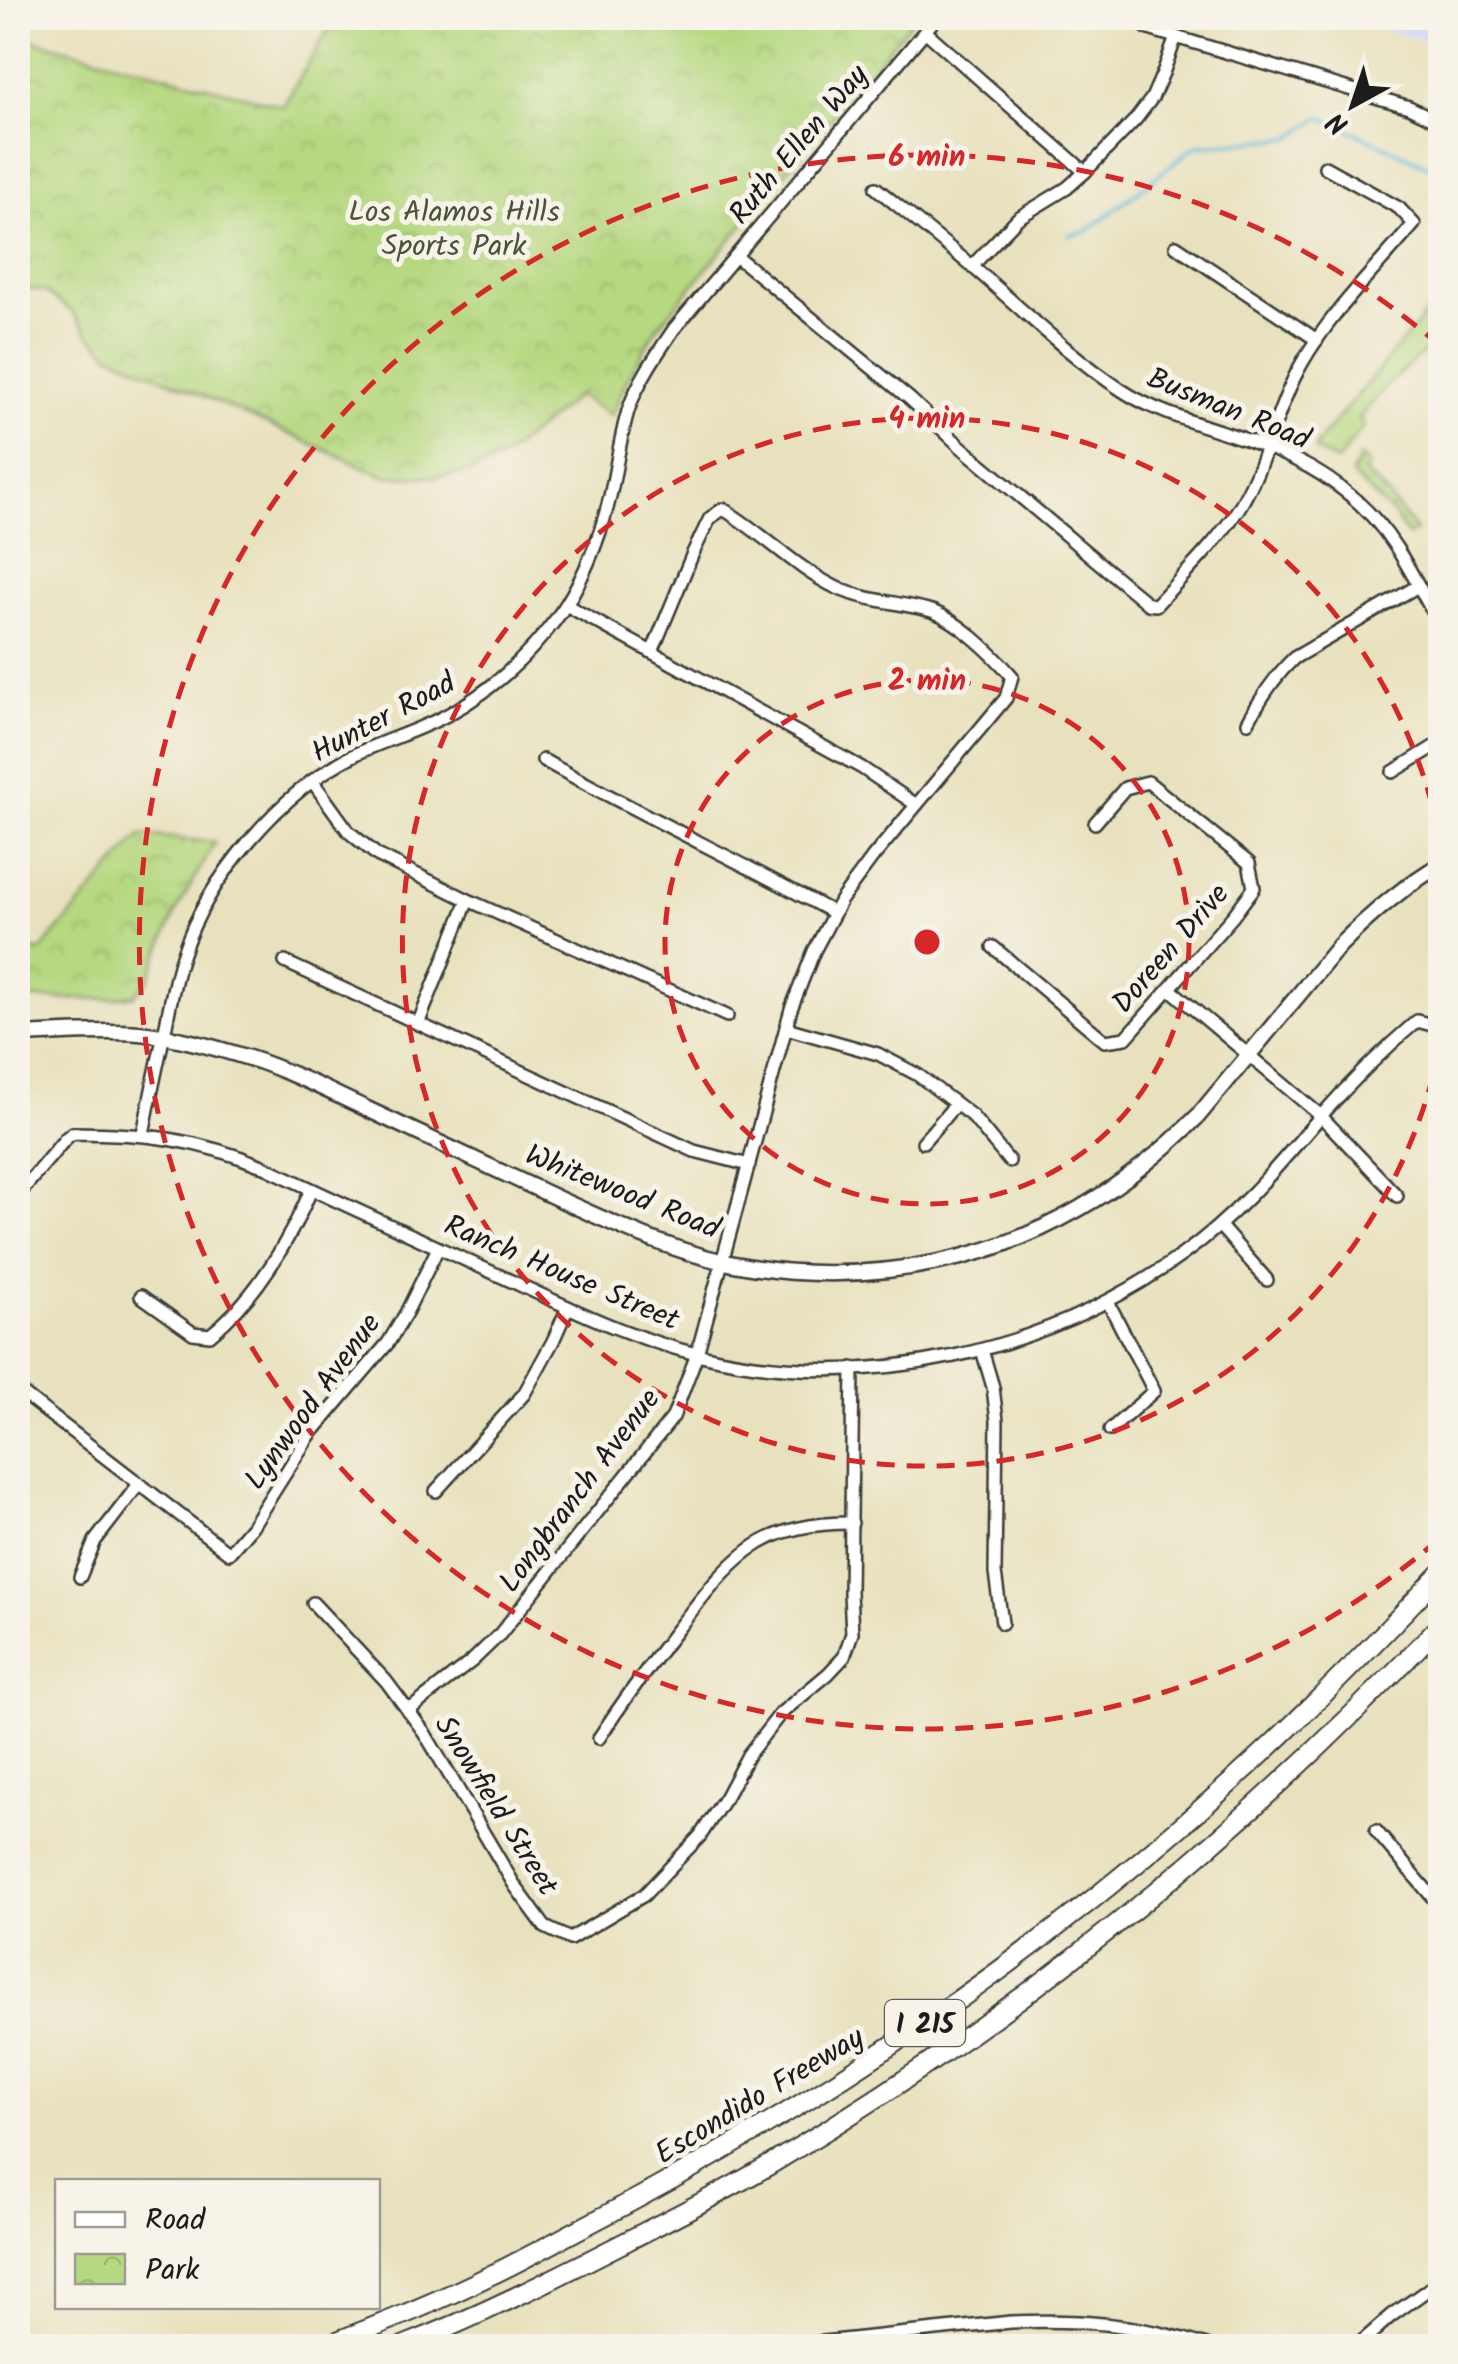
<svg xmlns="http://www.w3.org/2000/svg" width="1458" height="2364" font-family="Kalam,sans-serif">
<defs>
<pattern id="park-crowns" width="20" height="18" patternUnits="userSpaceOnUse" patternTransform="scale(2.5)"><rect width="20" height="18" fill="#b6d880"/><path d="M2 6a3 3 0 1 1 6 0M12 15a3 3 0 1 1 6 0" fill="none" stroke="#9cb96e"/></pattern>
<pattern id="garden-furrows" width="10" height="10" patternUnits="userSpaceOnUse" patternTransform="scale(2.5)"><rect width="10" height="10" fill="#b6d880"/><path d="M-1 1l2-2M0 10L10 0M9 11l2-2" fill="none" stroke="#9cb96e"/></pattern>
</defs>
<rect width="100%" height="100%" fill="#f7f3e8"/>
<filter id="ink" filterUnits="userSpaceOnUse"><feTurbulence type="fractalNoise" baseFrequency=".01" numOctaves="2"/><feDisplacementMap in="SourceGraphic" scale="20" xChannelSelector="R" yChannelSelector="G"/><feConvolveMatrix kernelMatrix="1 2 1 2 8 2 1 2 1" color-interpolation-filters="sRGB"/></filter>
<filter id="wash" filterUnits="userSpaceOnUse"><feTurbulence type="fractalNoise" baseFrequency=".0048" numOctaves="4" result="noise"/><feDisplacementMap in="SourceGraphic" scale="40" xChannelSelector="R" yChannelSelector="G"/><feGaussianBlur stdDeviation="2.25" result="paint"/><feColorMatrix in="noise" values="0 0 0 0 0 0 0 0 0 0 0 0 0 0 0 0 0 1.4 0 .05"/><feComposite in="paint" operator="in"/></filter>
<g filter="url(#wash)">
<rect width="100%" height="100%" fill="#e8e1bd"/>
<polygon fill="#d1d9f9" points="1343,18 1440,18 1440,45"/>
<path fill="#b6d880" stroke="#697a4e" stroke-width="2.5" d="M 1440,297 L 1440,341 C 1409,363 1382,388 1359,419 L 1364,426 L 1337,462 L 1315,450 L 1319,441 Z"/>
<g fill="url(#park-crowns)" stroke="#697a4e" stroke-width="2.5">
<polygon points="335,18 914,18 654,332 627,380 611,416 578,395 505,456 471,472 435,477 384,476 111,355 90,336 72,312 44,291 18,288 18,36 283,106"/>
<polygon points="141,835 215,842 175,913 148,981 134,995 110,999 18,999 18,945 39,952"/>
</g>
<polygon fill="url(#garden-furrows)" stroke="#697a4e" stroke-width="2.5" points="1360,457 1369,465 1364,472 1386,493 1416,531 1408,536 1392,513 1353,476 1352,472"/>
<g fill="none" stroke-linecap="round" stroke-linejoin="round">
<polyline stroke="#5bb5d8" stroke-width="4" points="1069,235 1086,232 1196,146 1290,138 1321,117 1430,167 1440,165"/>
</g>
</g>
<g filter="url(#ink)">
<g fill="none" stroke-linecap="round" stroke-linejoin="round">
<defs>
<g id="minor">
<polyline points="1131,18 1149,29 1409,107 1440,122"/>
<polyline points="925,31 1085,172"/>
<path d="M 876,188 C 913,218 951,248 988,280 C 1031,318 1074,359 1123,391 C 1160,415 1208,426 1250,441 C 1308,461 1361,493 1395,546 C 1412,571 1425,599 1440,625"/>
<polyline points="1176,246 1317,340"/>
<path d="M 737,257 L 910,399 L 960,446 L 1148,604 L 1156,605 C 1183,575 1215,545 1237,511 C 1266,466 1275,410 1302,363 C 1331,312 1376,269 1414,224 L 1399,208 L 1325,167"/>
<polyline points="972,266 1018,218 1067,188 1085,172 1136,119 1152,98 1163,73 1176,37"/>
<polyline points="566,605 862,768 915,804"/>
<path d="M 1248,722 C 1261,697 1274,677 1294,658 L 1418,586"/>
<path d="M 543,760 C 639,814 738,860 834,913"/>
<polyline points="1393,772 1440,743"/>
<polyline points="313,782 349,832 377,855 468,900 727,1016"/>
<polyline points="993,947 1105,1041 1126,1038 1233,916 1254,888 1249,863 1148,782 1125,788 1095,823"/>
<polyline points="285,962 694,1151 749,1165"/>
<polyline points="1170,989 1321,1116 1397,1196"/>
<polyline points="418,1024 468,900"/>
<polyline points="786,1028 878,1054 918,1075 972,1116 1009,1161"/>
<path d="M 143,1134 C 150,1099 157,1065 165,1030 C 170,1006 174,980 182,956 C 207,878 282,790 356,754 C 385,740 418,731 447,715 C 484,695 518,666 545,633 C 574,599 594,555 606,512 C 616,478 618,442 629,408 C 639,380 657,354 674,329 L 936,18"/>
<polyline points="923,1142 956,1104"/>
<path d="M 18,1195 L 66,1138 L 73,1133 C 146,1133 197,1139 265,1167 C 342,1204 420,1239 498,1275 C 564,1305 630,1339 701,1355 C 866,1394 1046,1353 1182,1255 C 1237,1216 1277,1167 1320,1117 C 1350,1083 1383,1050 1417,1021 L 1436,1026 L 1440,1029"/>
<polyline points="1220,1226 1267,1280"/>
<path d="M 141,1296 L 193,1333 L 210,1335 C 256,1298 288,1243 311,1190"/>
<polyline points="1108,1302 1154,1391 1110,1430"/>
<polyline points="982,1350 993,1387 997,1421 995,1573 1002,1623"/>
<polyline points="18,1390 229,1553 252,1526 309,1436 388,1343 406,1313 438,1248"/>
<polyline points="436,1491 524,1394 553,1341 568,1307"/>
<polyline points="80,1577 95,1541 139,1484"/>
<polyline points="313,1603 386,1681 424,1732 515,1886 545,1927 570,1939 644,1895 700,1836 725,1798 748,1755 780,1714 828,1674 844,1657 852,1633 850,1593 853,1368"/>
<path d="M 408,1711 L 472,1661 L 500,1634 L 673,1417 L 697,1354 L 791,1009 L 814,951 L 841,900 L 873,857 L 1006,698 L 1012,676 C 994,655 955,617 928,610 C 898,602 866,601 837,588 C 795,568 763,533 723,509 L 710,518 L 693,553 L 652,652"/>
<path d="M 599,1738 C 623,1701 649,1666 676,1631 C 698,1603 720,1572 749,1550 C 779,1528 816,1523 852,1523"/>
<polyline points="1376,1831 1440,1906"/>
<path d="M 786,2346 L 1011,2322 C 1081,2319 1140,2324 1207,2346"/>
<polyline points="1357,2346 1391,2316 1440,2281"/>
</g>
<path id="major" d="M 18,1035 C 58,1034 99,1030 139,1033 C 175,1036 214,1047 249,1058 C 290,1071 328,1091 367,1109 C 431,1139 495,1169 559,1199 C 621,1227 683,1257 751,1267 C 814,1277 876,1275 939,1262 C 1039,1242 1127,1188 1198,1116 L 1339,946 C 1370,915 1402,887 1440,865"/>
<g id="highway">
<path d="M 324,2346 C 380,2325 437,2302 491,2275 C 525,2259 558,2240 591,2223 C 802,2113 1000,1982 1180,1827 C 1273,1748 1357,1662 1440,1574"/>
<path d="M 403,2346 C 480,2316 555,2278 629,2240 C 678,2215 728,2190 776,2161 C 1021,2015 1244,1832 1440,1625"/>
</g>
</defs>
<use href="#minor" stroke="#3b3a34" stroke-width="16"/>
<use href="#major" stroke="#3b3a34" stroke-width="19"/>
<use href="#highway" stroke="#3b3a34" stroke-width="22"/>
<use href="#minor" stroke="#fff" stroke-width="11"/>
<use href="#major" stroke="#fff" stroke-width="14"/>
<use href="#highway" stroke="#fff" stroke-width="18"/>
</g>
</g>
<g fill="none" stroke="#d62828" stroke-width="5" stroke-dasharray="18 12">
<circle cx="927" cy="942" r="262"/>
<path d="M1440 1046A524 524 0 1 1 1440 838"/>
<path d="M1438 1540A787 787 0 1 1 1438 344"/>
</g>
<g text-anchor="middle" stroke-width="10" stroke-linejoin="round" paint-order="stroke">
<rect fill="#f7f3e8" stroke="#5e5c59" stroke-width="2.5" x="885" y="2000" width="80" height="46" rx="8"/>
<g font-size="28" font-weight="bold" fill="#1c1c1c">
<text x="925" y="2033">I 215</text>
</g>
<g font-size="30" fill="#1c1c1c" stroke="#f7f3e8">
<text transform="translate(798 144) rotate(-50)" y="10">Ruth Ellen Way</text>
<text transform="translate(1229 408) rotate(22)" y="10">Busman Road</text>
<text transform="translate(383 717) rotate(-28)" y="10">Hunter Road</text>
<text transform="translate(1170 948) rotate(-49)" y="10">Doreen Drive</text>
<text transform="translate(623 1191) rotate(22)" y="10">Whitewood Road</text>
<text transform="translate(562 1272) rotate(23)" y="10">Ranch House Street</text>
<text transform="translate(312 1401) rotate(-54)" y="10">Lynwood Avenue</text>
<text transform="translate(579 1490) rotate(-53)" y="10">Longbranch Avenue</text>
<text transform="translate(497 1805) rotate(58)" y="10">Snowfield Street</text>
<text transform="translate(759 2095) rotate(-31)" y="10">Escondido Freeway</text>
</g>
<g font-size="30" fill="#4a543a" stroke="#f7f3e8">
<text x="454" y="221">Los Alamos Hills<tspan x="454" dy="34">Sports Park</tspan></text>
</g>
</g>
<circle cx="927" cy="942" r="15" fill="#d62828" stroke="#f7f3e8" stroke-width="5"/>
<g font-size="30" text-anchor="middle" font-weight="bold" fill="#d62828" stroke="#f7f3e8" stroke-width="10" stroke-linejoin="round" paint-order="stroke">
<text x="927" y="166">6 min</text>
<text x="927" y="428">4 min</text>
<text x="927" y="690">2 min</text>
</g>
<rect width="1458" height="2364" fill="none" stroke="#f7f3e8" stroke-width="60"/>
<rect x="55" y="2179" width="325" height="130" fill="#f7f3e8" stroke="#9f9d96" stroke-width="2.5"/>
<rect x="75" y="2212" width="50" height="15" fill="#ffffff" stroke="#9f9d96" stroke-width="2.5"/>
<text x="145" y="2229" font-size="30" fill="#1c1c1c">Road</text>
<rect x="75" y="2254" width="50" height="30" fill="url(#park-crowns)" stroke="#9f9d96" stroke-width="2.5"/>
<text x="145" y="2279" font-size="30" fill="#1c1c1c">Park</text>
<g transform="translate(1353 105) rotate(220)" stroke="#f7f3e8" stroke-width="8" paint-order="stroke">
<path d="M0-8L18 38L0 25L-18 38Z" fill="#1c1c1c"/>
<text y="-15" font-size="28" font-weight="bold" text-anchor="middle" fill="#1c1c1c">N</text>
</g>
</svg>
